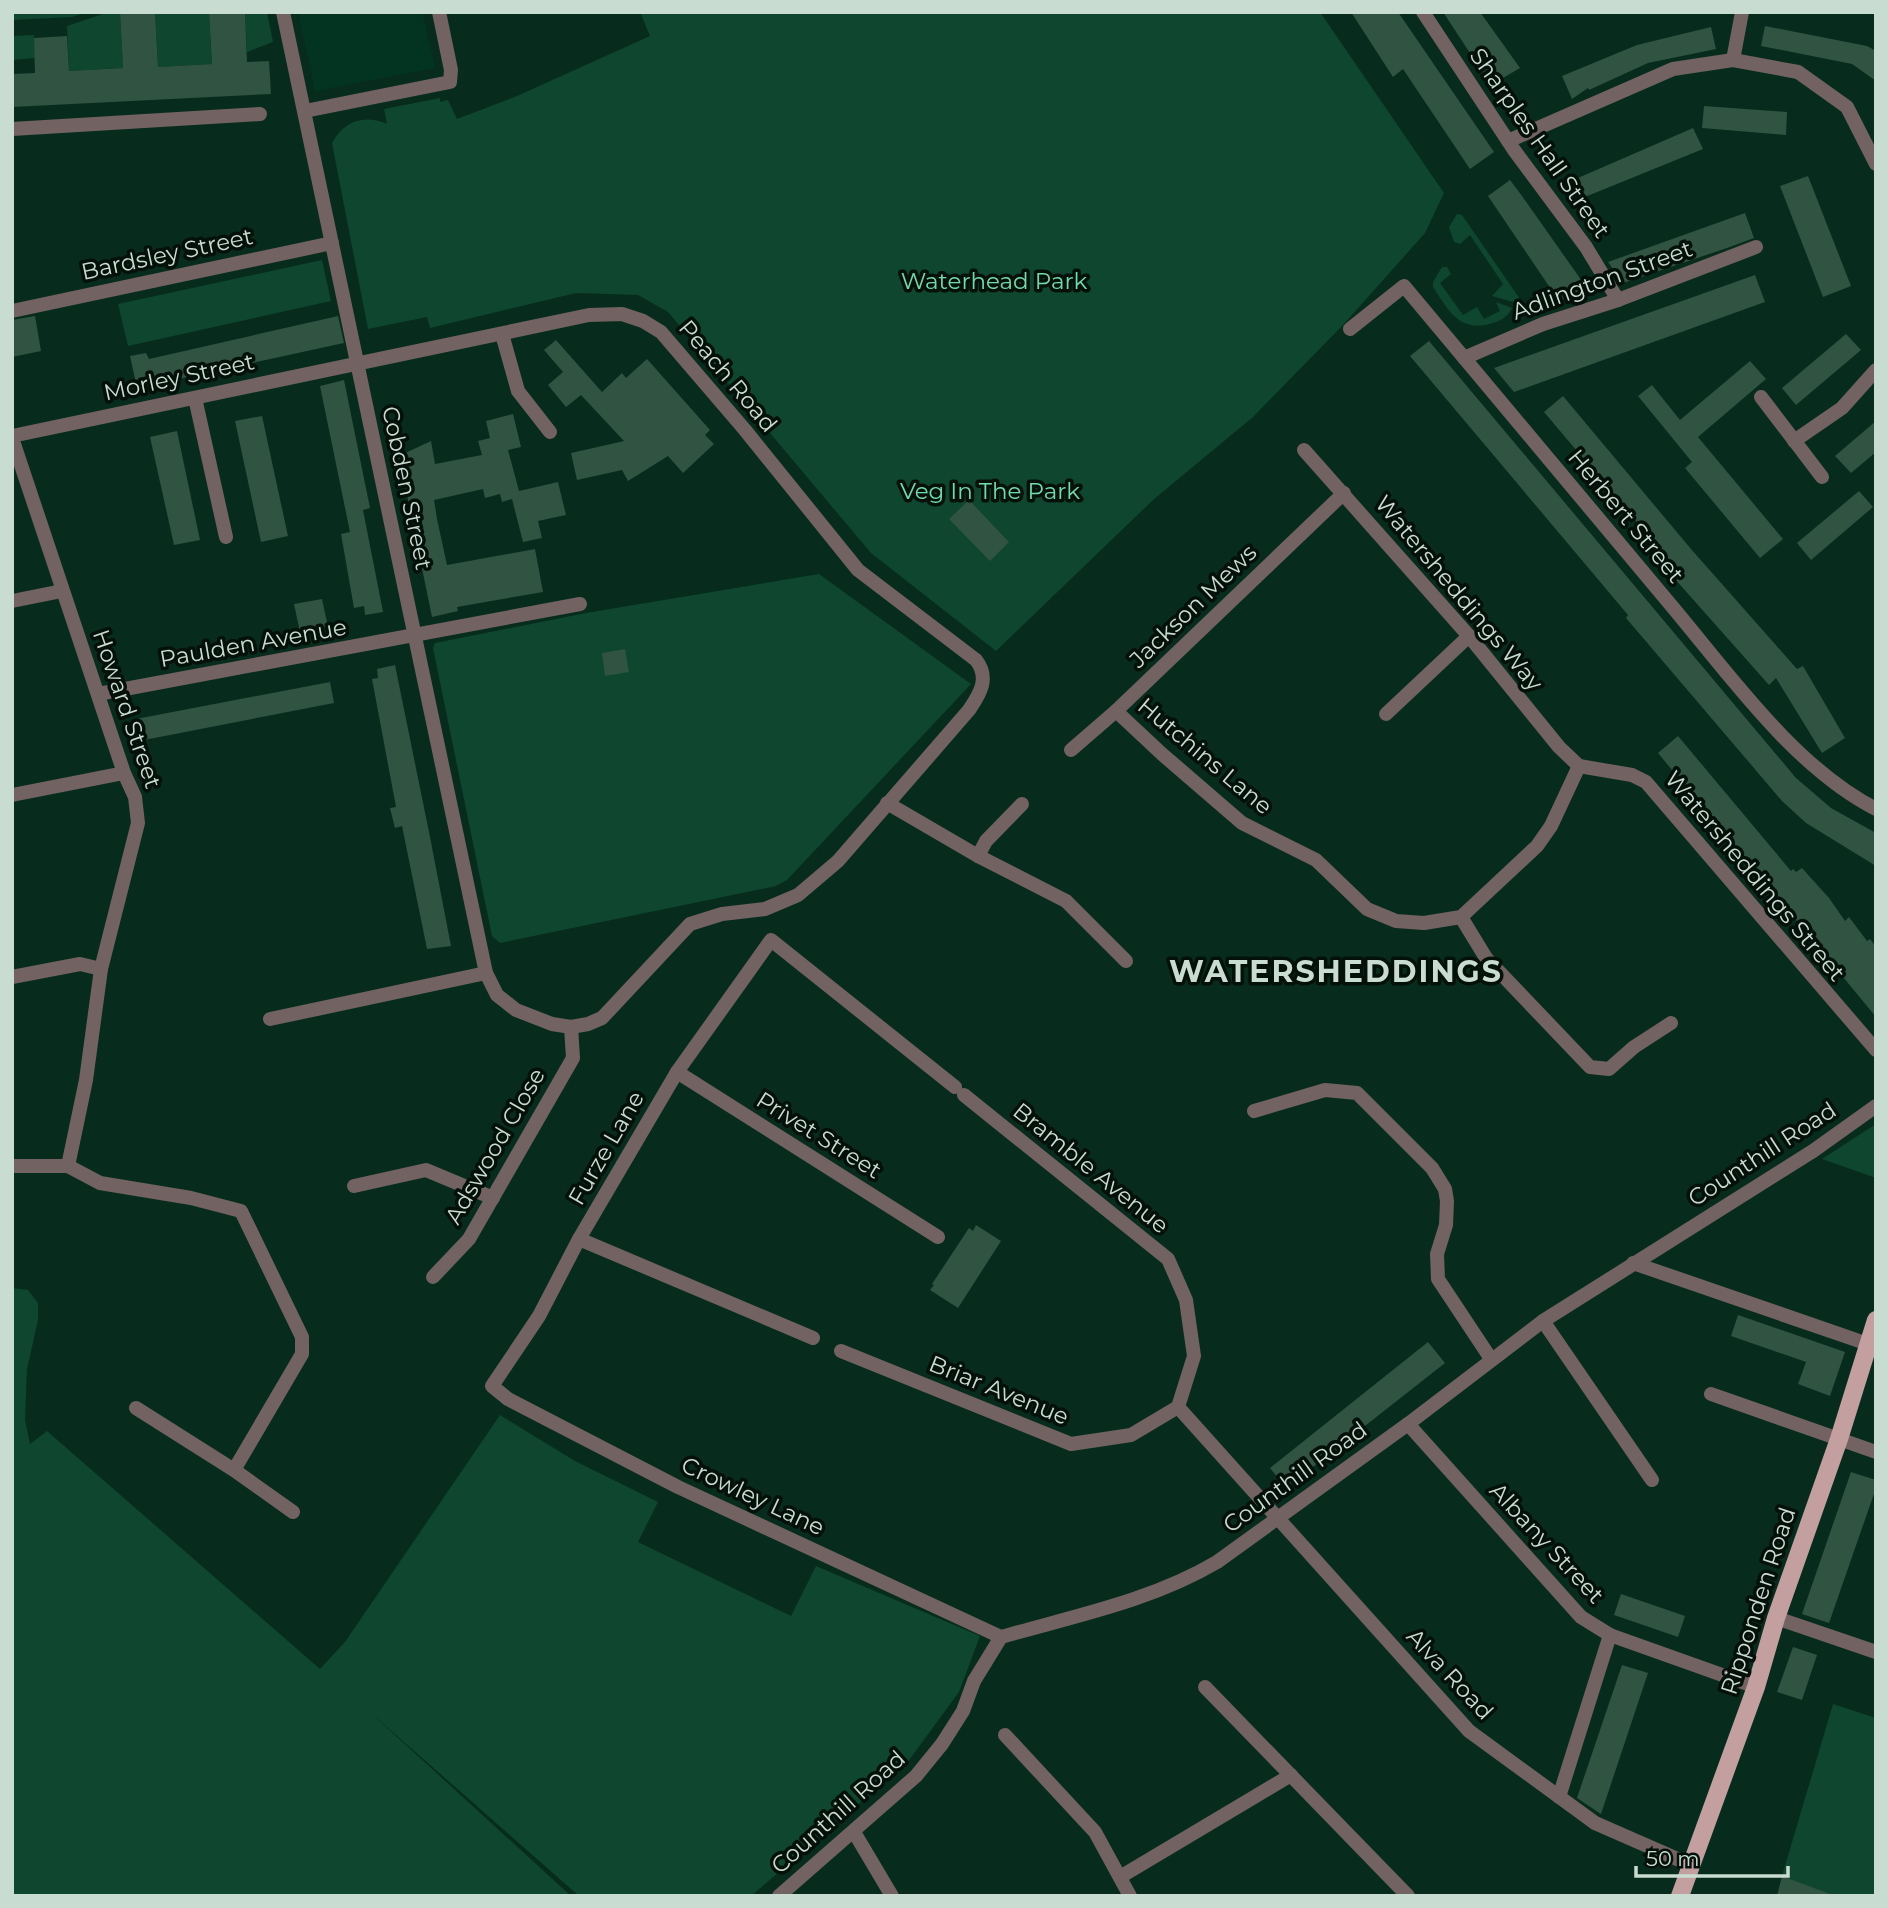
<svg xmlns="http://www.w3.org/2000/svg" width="1888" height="1908" font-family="Montserrat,sans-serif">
<rect width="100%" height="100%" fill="#072c1d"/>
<polygon fill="#033421" points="298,12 422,12 435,68 315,91"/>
<g fill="#0e4630">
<polygon points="12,12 87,12 72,17 12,20"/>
<polygon points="109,12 120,12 123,68 69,71 67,26"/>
<polygon points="155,12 209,12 212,64 158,67"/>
<polygon points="245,12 267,12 273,42 247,52"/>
<path d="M 640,12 L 1320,12 L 1444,193 L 1425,233 L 1343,325 L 1253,417 L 1153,500 L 996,651 L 871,553 L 668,312 L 638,295 L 576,293 L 430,328 L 427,317 L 368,329 L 332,143 C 344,121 364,114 387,124 L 384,109 L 440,98 L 440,102 L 448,100 L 457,119 L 517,96 L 650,36 Z"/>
<polygon points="34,35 35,58 12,60 12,36"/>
<polygon points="1457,214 1462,215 1529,312 1513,302 1492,296 1503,284 1470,235 1460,244 1454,242 1449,227"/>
<polygon points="322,260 331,301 128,346 118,304"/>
<path d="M 1442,267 L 1447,267 L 1451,274 L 1440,283 L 1463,315 L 1477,307 L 1484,319 L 1500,311 L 1496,302 L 1512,308 C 1507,318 1500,321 1490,324 C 1459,332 1448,310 1433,287 L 1433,282 Z"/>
<polygon points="819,574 971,684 787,880 776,886 500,943 492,936 433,648 435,643 586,613"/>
<polygon points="1876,1124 1876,1178 1822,1159"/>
<polygon points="12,1288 28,1290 38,1303 38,1320 27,1369 25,1420 30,1444 47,1431 320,1669 345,1642 500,1415 575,1461 658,1502 638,1542 791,1616 816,1566 980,1636 959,1692 907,1763 751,1896 579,1896 371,1713 571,1896 12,1896"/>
<polygon points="1833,1704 1876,1718 1876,1896 1803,1896 1803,1884 1782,1876"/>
</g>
<g fill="#305342">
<polygon points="155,12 158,67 212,64 209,12 245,12 247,62 269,61 271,94 12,107 12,74 35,73 34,38 67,36 69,71 123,68 120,13"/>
<polygon points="1351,12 1398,12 1494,152 1470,169 1403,69 1393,77"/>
<polygon points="1443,12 1480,12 1520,68 1491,85"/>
<polygon points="1765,26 1867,46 1876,51 1876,81 1852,64 1761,46"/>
<polygon points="1711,27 1716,49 1648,63 1589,90 1588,88 1572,99 1562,76 1637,45"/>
<polygon points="1704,106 1787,112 1786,135 1702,128"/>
<polygon points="1693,128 1703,149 1580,199 1571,181"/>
<polygon points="1808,176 1851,286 1823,297 1780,186"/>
<polygon points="1510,180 1522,196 1589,291 1559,301 1488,196"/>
<polygon points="1745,213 1754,238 1727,248 1623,283 1608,262"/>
<polygon points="1755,275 1765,302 1514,392 1494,368"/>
<polygon points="35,316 41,351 12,357 12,320"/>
<polygon points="338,316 344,343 137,388 130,356 146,353 149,359"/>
<polygon points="1846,334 1861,350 1796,405 1782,388"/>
<polygon points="556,340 602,392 622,373 626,378 647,359 710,430 705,435 714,444 683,473 668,456 628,481 622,470 577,480 571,453 624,441 581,395 566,407 548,385 563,372 544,350"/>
<polygon points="1429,341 1796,778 1831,808 1876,833 1876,866 1806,823 1782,801 1626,618 1628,615 1410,356"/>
<polygon points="1750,361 1766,379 1698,437 1783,539 1760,558 1685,468 1692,462 1638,396 1652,385 1680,420"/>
<polygon points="344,380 370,508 363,510 383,612 365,615 364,606 354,608 341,534 350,532 320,386"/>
<polygon points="1563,396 1691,549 1797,669 1803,666 1845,738 1822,753 1776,678 1769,685 1674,578 1680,573 1544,412"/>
<polygon points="513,414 521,447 508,450 519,491 558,482 566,515 538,521 542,538 523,542 512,499 502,502 500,494 485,498 483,489 434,500 437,519 447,565 535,549 543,592 457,607 458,611 432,617 399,456 431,441 435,464 482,455 478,441 490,438 486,421"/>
<polygon points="262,416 288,536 261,542 235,421"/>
<polygon points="1876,421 1876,452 1851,473 1835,456"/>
<polygon points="177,431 200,540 174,545 150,437"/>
<polygon points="1859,491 1873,507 1811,560 1797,543"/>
<polygon points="969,500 1009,542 990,561 949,519"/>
<polygon points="322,599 328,627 300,632 294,604"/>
<polygon points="625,649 629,672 605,676 602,653"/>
<polygon points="395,665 430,837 451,946 427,949 402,826 395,828 390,808 396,807 372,679 378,678 377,669"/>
<polygon points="330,682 334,703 139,741 136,719"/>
<polygon points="1678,736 1791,871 1793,869 1796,872 1802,868 1829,898 1845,921 1849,917 1867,941 1870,939 1876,947 1876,1017 1658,753"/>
<polygon points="976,1225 1001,1241 958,1308 930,1290 934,1285 932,1284 969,1228 973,1231"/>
<polygon points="1738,1315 1845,1352 1830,1396 1798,1384 1806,1362 1731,1336"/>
<polygon points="1428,1342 1445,1363 1286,1488 1270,1468"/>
<polygon points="1851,1472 1876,1480 1876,1488 1829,1623 1802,1614"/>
<polygon points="1621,1594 1685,1616 1678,1637 1614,1615"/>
<polygon points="1793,1647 1817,1655 1802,1700 1777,1692"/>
<polygon points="1622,1665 1648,1673 1601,1814 1577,1798"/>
<polygon points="1782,1876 1830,1894 1830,1896 1777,1896"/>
</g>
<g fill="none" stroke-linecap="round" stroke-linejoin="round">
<g stroke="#736262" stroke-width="14">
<polyline points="1423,12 1514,150 1586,247 1618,300"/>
<polyline points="1733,60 1742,12"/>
<polyline points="305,111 450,82 451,70 439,12"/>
<polyline points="12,129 260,114"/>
<polyline points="1508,141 1673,69 1733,60 1798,72 1847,107 1876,164"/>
<polyline points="12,311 332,243"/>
<path d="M 1350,329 L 1404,286 C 1493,392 1581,498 1670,604 C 1729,674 1794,767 1876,809"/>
<polyline points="502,334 518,391 550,432"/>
<polyline points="1464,358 1543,324 1618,300 1756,247"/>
<polyline points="1761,397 1822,477"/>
<polyline points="195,398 226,537"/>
<path d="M 12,436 L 589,315 L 622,314 L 643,321 L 661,332 L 745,430 L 858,570 L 976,660 C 990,678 980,694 969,710 L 838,861 L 798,895 L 765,909 L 722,914 L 690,924 L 602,1018 L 588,1024 L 571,1027 L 552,1024 L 516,1010 L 497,995 L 486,973 C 418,653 353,332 283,12"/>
<polyline points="12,438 124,773 135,797 138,823 101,969 86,1080 68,1166"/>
<polyline points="1794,441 1842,408 1876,370"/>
<polyline points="1304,450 1469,636 1559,747 1579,766"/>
<polyline points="12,601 62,591"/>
<polyline points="98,694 580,604"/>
<polyline points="1116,711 1162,754 1242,823 1316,860 1367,909 1396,921 1424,923 1461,917 1537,846 1551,826 1579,766"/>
<polyline points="1386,714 1469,636"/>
<polyline points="1071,750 1116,711 1344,493"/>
<polyline points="1579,766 1632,775 1646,782 1876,1050"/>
<polyline points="12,795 124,773"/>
<polyline points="887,803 978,856 1066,901 1126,961"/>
<polyline points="978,856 986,841 1022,804"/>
<polyline points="1461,917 1486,958 1590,1067 1609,1069 1634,1047 1671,1023"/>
<polyline points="12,977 80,964 101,969"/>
<polyline points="270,1019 486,973"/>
<polyline points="677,1072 938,1237"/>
<polyline points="955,1087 771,940 677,1072 579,1239 539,1316 492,1386 508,1399 678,1487 1001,1637"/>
<polyline points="964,1095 1168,1259 1186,1300 1194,1356 1178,1407"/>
<polyline points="1254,1111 1325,1090 1357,1093 1432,1168 1445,1189 1447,1201 1446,1225 1437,1254 1438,1279 1491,1359"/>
<polyline points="12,1166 68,1166 100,1183 191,1198 241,1211 302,1337 302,1354 234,1470"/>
<polyline points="354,1186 426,1170 493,1198"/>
<polyline points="579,1239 813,1338"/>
<polyline points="1633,1263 1868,1344"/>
<polyline points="433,1277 469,1239 573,1058 571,1027"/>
<polyline points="1543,1321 1652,1480"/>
<polyline points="841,1351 1071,1444 1131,1435 1178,1407"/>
<polyline points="1711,1394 1876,1452"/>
<polyline points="1178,1407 1469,1731 1595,1823 1691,1865"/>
<polyline points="136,1408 234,1470 293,1512"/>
<polyline points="1408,1424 1581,1617 1610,1635 1756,1687"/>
<polyline points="1776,1618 1876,1652"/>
<polyline points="1205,1687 1408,1896"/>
<polyline points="1005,1735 1095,1832 1130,1896"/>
<polyline points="1559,1797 1610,1635"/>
<polyline points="854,1832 892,1896"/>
<polyline points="1120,1877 1291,1775"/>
<path d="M 779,1896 L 916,1776 L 942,1744 L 963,1711 L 974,1681 L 1001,1637 C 1074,1616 1151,1601 1217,1562 L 1408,1424 L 1543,1321 L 1813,1151 L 1876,1106"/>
</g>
<polyline stroke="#c39fa0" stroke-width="18" points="1680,1896 1756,1687 1776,1618 1839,1439 1876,1320"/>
</g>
<g text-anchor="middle" stroke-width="7" stroke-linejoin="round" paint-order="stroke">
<g font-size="23" fill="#c9dcd1" stroke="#04110a">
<text transform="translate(1540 143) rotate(55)" y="8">Sharples Hall Street</text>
<text transform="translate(167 254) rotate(-12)" y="8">Bardsley Street</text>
<text transform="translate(1602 280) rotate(-20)" y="8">Adlington Street</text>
<text transform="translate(728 376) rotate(50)" y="8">Peach Road</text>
<text transform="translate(179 377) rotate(-12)" y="8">Morley Street</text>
<text transform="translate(407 488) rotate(78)" y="8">Cobden Street</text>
<text transform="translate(1626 516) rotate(50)" y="8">Herbert Street</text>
<text transform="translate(1459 593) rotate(50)" y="8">Watersheddings Way</text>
<text transform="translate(1193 606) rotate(-44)" y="8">Jackson Mews</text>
<text transform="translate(253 643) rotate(-10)" y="8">Paulden Avenue</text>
<text transform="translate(127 709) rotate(71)" y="8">Howard Street</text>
<text transform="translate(1205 756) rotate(40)" y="8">Hutchins Lane</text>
<text transform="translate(1755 876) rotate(50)" y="8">Watersheddings Street</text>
<text transform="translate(819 1135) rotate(32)" y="8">Privet Street</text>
<text transform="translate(495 1146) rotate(-60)" y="8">Adswood Close</text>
<text transform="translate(606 1148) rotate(-60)" y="8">Furze Lane</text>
<text transform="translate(1762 1154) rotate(-33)" y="8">Counthill Road</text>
<text transform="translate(1091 1168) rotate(39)" y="8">Bramble Avenue</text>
<text transform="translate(999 1390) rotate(22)" y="8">Briar Avenue</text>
<text transform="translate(1295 1477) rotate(-36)" y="8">Counthill Road</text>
<text transform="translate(753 1496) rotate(25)" y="8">Crowley Lane</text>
<text transform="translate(1547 1543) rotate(47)" y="8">Albany Street</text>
<text transform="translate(1758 1601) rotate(-72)" y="8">Ripponden Road</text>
<text transform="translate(1450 1674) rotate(47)" y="8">Alva Road</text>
<text transform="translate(838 1812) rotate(-42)" y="8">Counthill Road</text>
</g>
<g font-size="23" fill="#6eddab" stroke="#04110a">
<text x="994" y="289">Waterhead Park</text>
<text x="990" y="499">Veg In The Park</text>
</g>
<g font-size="30" font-weight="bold" letter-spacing="2" fill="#c9dcd1" stroke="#04110a">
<text x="1336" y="982">WATERSHEDDINGS</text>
</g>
</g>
<rect width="1888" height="1908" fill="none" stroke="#c9dcd1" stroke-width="28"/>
<path d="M1636 1866v10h152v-10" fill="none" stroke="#c9dcd1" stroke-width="3.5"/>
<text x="1646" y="1866" font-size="21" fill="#c9dcd1" stroke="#04110a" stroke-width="5" paint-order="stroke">50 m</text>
</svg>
